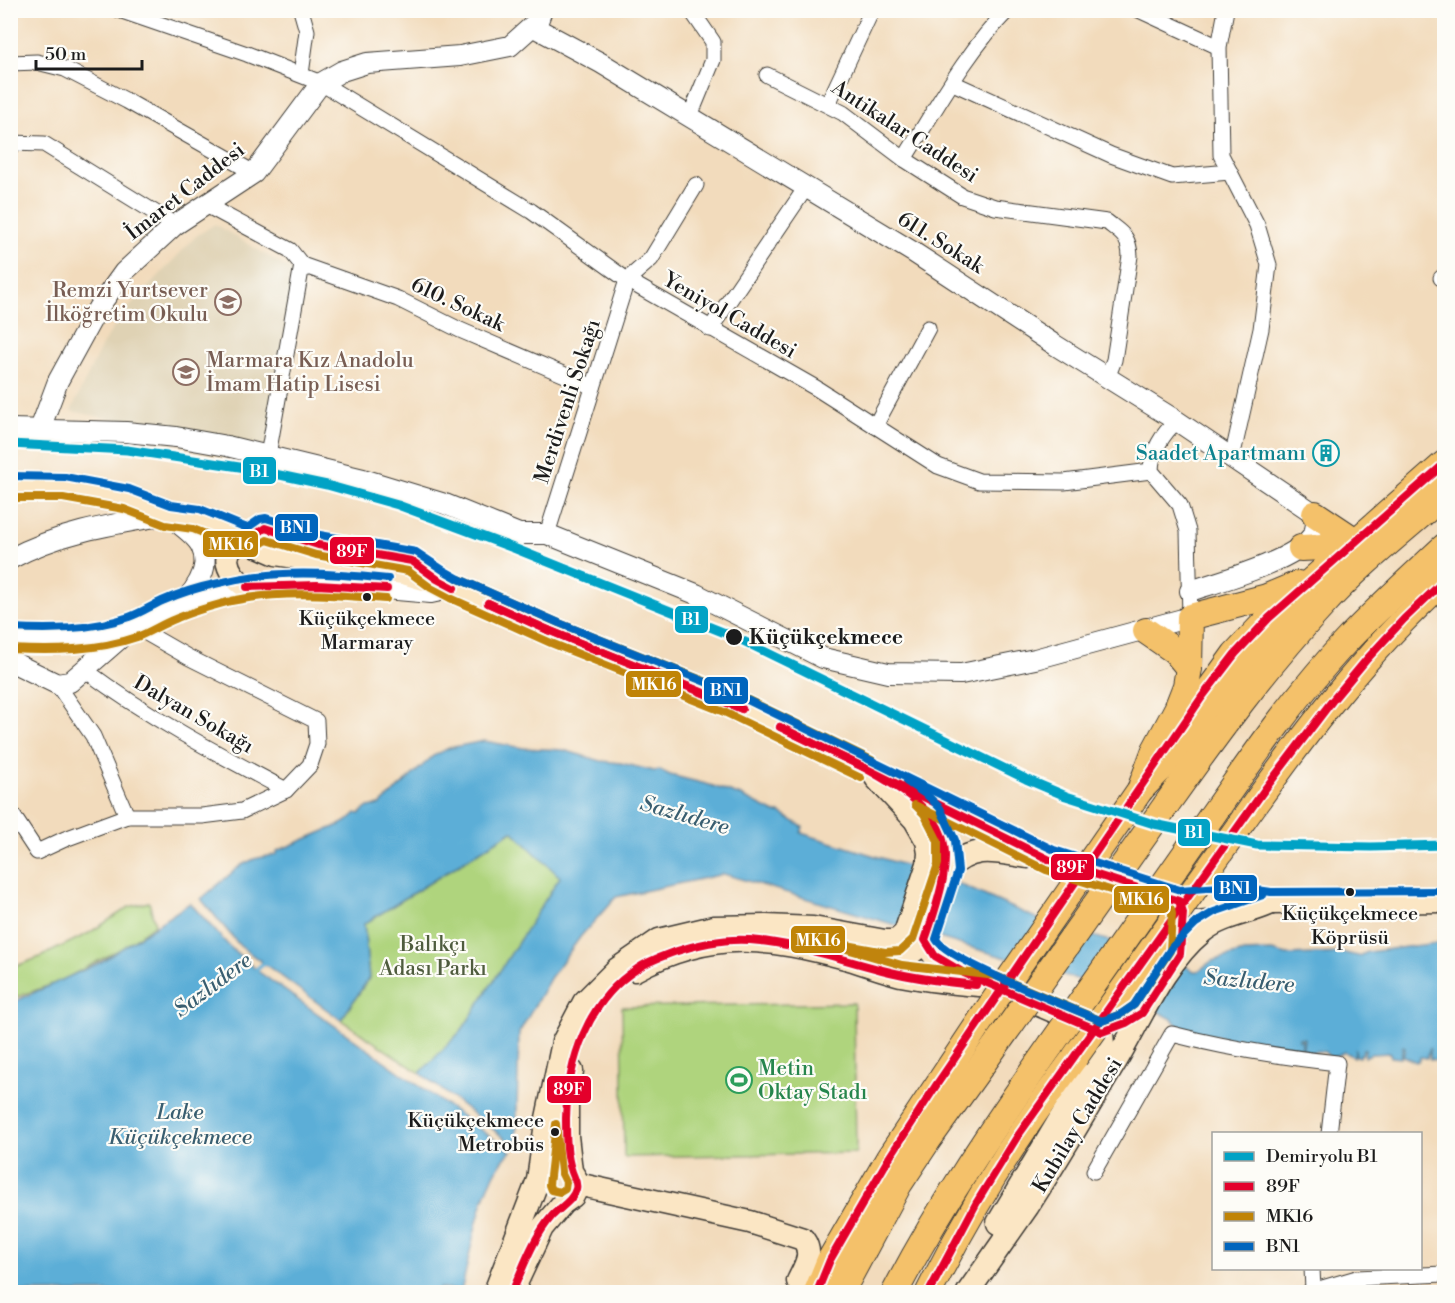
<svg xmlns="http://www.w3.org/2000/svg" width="1455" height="1303" font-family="'Libre Bodoni',serif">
<rect width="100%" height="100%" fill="#fdfcf7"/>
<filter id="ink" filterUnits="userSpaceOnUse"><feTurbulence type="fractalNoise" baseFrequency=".0167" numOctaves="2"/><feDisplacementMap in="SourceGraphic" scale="12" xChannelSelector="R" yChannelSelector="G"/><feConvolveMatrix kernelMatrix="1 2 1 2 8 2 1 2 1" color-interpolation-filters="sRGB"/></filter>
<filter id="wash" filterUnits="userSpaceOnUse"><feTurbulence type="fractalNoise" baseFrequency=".008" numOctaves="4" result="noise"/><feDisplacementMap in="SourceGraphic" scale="24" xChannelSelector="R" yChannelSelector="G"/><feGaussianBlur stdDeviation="1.35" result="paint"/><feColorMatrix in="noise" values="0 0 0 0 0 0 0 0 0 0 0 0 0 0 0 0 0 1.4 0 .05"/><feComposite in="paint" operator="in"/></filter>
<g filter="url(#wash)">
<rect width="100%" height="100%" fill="#f2dbbc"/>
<polygon fill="#dfd2b4" points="215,224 294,272 267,450 71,411 102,345 121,316 196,236"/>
<g fill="#afd47d" stroke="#66784c" stroke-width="1.5">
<polygon points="512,831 561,877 462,1030 420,1073 341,1020 369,978 364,924"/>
<polygon points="149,902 155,924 124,947 59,982 11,999 11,968 40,957 89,933 129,907"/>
<polygon points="854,1003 856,1153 624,1157 622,1007"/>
</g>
<g fill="#5caed7" stroke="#3c657a" stroke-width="1.5">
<polygon points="484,741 523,748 563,750 601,761 621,763 654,771 660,770 670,775 710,785 741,796 775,813 780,813 803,827 801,833 943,877 1038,919 1116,943 1151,957 1172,958 1193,971 1198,971 1212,961 1244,952 1272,951 1287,955 1345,953 1358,956 1368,952 1444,942 1444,1062 1430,1059 1430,1048 1427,1058 1420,1057 1420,1060 1416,1062 1403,1056 1405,1047 1403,1046 1401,1058 1391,1057 1390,1053 1371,1054 1364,1057 1365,1049 1363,1049 1362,1054 1360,1054 1359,1057 1356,1056 1355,1049 1354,1057 1344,1052 1334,1057 1329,1057 1325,1052 1318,1051 1302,1055 1304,1038 1299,1038 1299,1040 1302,1040 1301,1055 1283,1053 1282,1047 1253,1047 1217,1036 1196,1034 1178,1026 1172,1019 1141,1002 1124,998 1087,982 724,874 616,897 581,936 551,977 519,1033 516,1147 420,1073 462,1030 560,877 512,831 364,924 369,978 341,1020 240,946 201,899 240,866 254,859 277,854 277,851 346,822 356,813 359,814 368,807 380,805 433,756 449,748"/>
<path d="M 190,903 L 229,946 L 259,972 L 511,1151 C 478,1186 473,1246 461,1291 L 439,1288 L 441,1292 L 11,1292 L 11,1003 L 101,962 Z"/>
</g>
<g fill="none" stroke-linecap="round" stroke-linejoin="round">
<polyline stroke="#5caed7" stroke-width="4.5" points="252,973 267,961"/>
</g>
</g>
<g filter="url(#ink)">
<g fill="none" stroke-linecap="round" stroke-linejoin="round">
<defs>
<g id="minor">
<polyline points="119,10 247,54 321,83 531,211 627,280 816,388 938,466 979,481 1064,482 1151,471"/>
<polyline points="1139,10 1219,47"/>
<polyline points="1226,10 1219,47 1221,155 1257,225 1269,265 1261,329 1232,458"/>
<polyline points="10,63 37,62 65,69 127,101 254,173"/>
<polyline points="301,74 307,31 301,10"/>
<path d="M 767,75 L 843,113 L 904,159 L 962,196 L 995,207 L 1107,222 C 1122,234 1129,236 1130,256 L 1114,360 L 1107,378"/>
<polyline points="953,83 1111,155 1172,177 1230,172"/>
<polyline points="828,104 872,10"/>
<polyline points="690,116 713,60 713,42 691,10"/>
<polyline points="10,143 44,144 175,225"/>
<path d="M 904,159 C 935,110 967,51 1008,10"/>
<polyline points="206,205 290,250 302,265 268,455"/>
<polyline points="302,265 398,299 460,330 593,387"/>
<polyline points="1441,278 1444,276"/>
<polyline points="710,329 807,186"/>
<path d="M 1177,421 C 1163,433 1151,452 1151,471 L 1180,505 L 1188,531 L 1190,617"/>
<polyline points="875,426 928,328"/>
<polyline points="547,534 627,280 651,259 696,185"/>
<path d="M 85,670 C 148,717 216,753 286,790"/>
<polyline points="57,684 93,736 127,816"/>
<polyline points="10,811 37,852 65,839 127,816 202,816 242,811 286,790 310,765 317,744 316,721 188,657 134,626"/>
<path d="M 1094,1171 L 1172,1034 C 1226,1048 1282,1057 1337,1063 L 1329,1134"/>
<polyline points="1312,1268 1313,1290"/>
<polyline points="1309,1292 1357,1278 1444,1274"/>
</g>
<g id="tertiary">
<path d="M 532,26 L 601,63 L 913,252 L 1055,345 L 1177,421 L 1315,514 C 1316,522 1317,529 1312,536 C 1294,561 1220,581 1190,591"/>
<polyline points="10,429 126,432 176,437 227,446 363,479 445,504 519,534 547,534 696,594 823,658 888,673 961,674 1035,659 1190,617"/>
<polyline points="40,429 58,381 98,308 124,272 175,225 254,173 321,83 342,71 367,63 460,56 510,46 538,21 542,10"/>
<path d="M 10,559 C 59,532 114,524 168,515 C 178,524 195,534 201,546 C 207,558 205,570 199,581 C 173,634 63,642 10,638"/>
<polyline points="182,605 247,587 281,584 329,584 431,593 454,588"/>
<polyline points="10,661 57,684 70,682 132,628"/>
</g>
<g id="secondary">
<polyline points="10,487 64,487 127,499 168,515 196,519 276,554 403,573 454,588 555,633 728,702 867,769 1050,860 1179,901 1220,897 1250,899 1270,903 1444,901"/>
<path d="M 247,587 C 224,574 217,545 248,540"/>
<path d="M 948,869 C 974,844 995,852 1028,857"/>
<polyline points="925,940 929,949 935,956 964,973 1086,1025"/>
<path d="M 866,952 C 891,956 908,963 925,940 L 948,869 L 946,855 L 945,842 L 932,815 L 913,799"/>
<path d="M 635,970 C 712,929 768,937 849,959 C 866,964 884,971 901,975 C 931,981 962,984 993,986"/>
<path d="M 577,1184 L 750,1222 L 803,1239 C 814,1254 805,1266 798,1281"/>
<polyline points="998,1223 1099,1054 1103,1045 1102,1032"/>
<polyline points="495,1292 538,1180 546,1123 563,1042 584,1002 617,969 659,940 714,927 766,926 813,928 885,941 896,941 905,933 928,864 929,853 927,841 915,820 876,778"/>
<polyline points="512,1292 542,1228 563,1203 573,1196 576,1190 576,1179 571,1171 567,1136 567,1100 572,1071"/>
<path d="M 968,1292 C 988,1263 1008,1235 1028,1206 C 1059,1158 1087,1109 1116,1061 C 1141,1019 1163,964 1202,932 C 1221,916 1247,914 1269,904"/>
</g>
<g id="primary">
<polyline points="1315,514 1357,542"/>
<polyline points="1301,548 1345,546 1356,542"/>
<polyline points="1146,631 1175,651 1189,668"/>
<polyline points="1173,740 1235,654 1269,618 1444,464"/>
<polyline points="1140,790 1155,750 1177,709 1186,686 1189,668 1190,617 1267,597 1298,584"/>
<path d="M 1244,819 C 1306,732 1365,653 1444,581"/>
<polyline points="817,1292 830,1260 889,1158 983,1017"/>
<path d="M 929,1292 C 971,1208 1018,1133 1075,1057"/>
</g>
<g id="trunk">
<polyline points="1140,790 1170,759 1268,639 1307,603"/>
<path d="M 1166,805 C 1215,736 1265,667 1323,605 C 1360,564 1403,531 1444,495"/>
<path d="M 1211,817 C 1255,754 1299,691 1351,636 C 1381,605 1413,576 1444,547"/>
<polyline points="841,1292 899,1184 928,1140 1011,1024"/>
<path d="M 895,1292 C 941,1204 994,1126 1051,1045"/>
</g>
</defs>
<use href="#minor" stroke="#3c3934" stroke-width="17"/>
<use href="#tertiary" stroke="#3c3934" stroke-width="22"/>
<use href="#secondary" stroke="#3c3934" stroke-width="25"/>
<use href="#primary" stroke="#3c3934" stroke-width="28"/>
<use href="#trunk" stroke="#3c3934" stroke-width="28"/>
<use href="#minor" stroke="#fff" stroke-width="15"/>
<use href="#tertiary" stroke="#fff" stroke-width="20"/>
<use href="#secondary" stroke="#fbe6c4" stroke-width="22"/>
<use href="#primary" stroke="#f4c16b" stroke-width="26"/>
<use href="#trunk" stroke="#f4c16b" stroke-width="26"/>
<defs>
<g id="primary-bridge">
<polyline points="983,1017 1140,790"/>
<polyline points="1075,1057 1244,819"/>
</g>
<g id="trunk-bridge">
<polyline points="1011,1024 1166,805"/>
<polyline points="1051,1045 1211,817"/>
</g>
</defs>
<use href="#primary-bridge" stroke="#3c3934" stroke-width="28" stroke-linecap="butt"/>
<use href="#trunk-bridge" stroke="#3c3934" stroke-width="28" stroke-linecap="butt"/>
<use href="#primary-bridge" stroke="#f4c16b" stroke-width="26"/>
<use href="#trunk-bridge" stroke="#f4c16b" stroke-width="26"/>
<defs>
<g id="bus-1">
<polyline points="248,540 265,528 318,545 412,561 437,579 454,588"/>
<polyline points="247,587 317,585 387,589"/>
<polyline points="488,603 548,630"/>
<polyline points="488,603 548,630"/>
<polyline points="548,630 597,650"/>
<polyline points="548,630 597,650"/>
<polyline points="603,652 677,682"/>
<polyline points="603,652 677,682"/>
<polyline points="677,682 742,709"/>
<polyline points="677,682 742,709"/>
<polyline points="780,727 821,747"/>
<polyline points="780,727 821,747"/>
<polyline points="821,747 863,767"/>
<polyline points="821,747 863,767"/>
<path d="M 863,767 L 1050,860 L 1179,901 L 1183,913 L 1180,954 L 1142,1013 L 1126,1023 L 1102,1032 L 964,973 L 935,956 L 925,940 C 959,842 957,819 863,767 Z"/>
<path d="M 512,1292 C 524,1266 533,1238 552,1216 C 559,1208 573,1201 576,1189 C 578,1183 574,1178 572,1172 C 566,1155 566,1136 566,1118 C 568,1061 587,1001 637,969 C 648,961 661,957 674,952 C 698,944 724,938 750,940 C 795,943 838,959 882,970 C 913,978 944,982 976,985"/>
<polyline points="817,1292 830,1260 889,1158 937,1084 1202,697 1235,654 1269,618 1444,464"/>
<polyline points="929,1292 977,1202 1017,1137 1265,789 1332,701 1367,659 1404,619 1444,581"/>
</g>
<g id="bus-2">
<polyline points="10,498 63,498 124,509 165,525 193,529 246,550 253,549 267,540 316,555 408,571 431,588 450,598 551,643 724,712 861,778"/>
<polyline points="459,579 559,623 732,692 872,760"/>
<path d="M 10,649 C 52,651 97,651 137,637 C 150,632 162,624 175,619 C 193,611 212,606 231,601 C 283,590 334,595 386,599"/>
<polygon points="915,805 1046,870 1171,909 1172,914 1170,951 1134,1005 1121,1014 1102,1021 996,976 902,965 808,938 885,952 900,951 913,939 938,864 938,841 924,814"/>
<polygon points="556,1124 561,1172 566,1182 565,1189 560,1192 551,1190 549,1185"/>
</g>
<g id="bus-3">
<polyline points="10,476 65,477 129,489 171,505 200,509 247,528 260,519 266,518 320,535 416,552 443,570 459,579 559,623 733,693 1054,850 1180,890 1220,887 1251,889 1271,892 1444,891"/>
<path d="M 11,628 C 50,630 91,630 129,617 C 141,613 151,606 162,601 C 180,593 200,587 219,583 C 276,569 330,573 388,579"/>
<path d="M 907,782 L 928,796 L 940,808 L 955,840 L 958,871 L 936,939 C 946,960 1074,1009 1102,1021 L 1121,1014 L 1134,1005 L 1172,947 L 1196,923 L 1214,912 L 1263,895"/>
</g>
</defs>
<use href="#bus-1" stroke="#fdfcf7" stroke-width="12"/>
<use href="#bus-2" stroke="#fdfcf7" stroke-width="12"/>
<use href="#bus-3" stroke="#fdfcf7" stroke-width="12"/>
<use href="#bus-1" stroke="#e4002b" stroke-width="8"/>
<use href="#bus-2" stroke="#c08407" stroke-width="8"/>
<use href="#bus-3" stroke="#0065bd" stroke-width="8"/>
<defs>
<polyline id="rail-1" points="10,444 127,450 246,468 327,485 398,505 516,549 735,637 1026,779 1066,796 1154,824 1257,845 1371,847 1444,845"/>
</defs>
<use href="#rail-1" stroke="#fdfcf7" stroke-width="14"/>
<use href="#rail-1" stroke="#01a2c5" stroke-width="9"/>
</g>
</g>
<defs>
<symbol id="school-ring" viewBox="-11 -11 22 22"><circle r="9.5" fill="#fdfcf7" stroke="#8d6e63" stroke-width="1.5"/><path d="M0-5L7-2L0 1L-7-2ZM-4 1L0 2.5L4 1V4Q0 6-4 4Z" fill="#8d6e63"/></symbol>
<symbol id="building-ring" viewBox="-11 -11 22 22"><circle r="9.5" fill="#fdfcf7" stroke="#0f9aa8" stroke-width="1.5"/><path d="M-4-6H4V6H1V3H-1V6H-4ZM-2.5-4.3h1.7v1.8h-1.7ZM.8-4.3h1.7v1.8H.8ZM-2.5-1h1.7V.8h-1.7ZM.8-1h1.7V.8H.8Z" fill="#0f9aa8"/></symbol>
<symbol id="stadium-ring" viewBox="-11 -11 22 22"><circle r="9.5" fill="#fdfcf7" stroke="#2e9e5b" stroke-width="1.5"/><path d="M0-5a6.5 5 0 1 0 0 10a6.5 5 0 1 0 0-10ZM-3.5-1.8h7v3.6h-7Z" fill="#2e9e5b"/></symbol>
</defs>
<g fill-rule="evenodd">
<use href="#school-ring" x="213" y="287" width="30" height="30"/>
<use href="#school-ring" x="171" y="357" width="30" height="30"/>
<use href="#building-ring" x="1311" y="438" width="30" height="30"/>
<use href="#stadium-ring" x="724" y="1065" width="30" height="30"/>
</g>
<g fill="#1c1c1c" stroke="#fdfcf7" stroke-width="2">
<circle cx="367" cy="597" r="5"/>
<circle cx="734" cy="637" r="9"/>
<circle cx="1350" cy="892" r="5"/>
<circle cx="555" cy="1132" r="5"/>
</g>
<g text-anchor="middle" stroke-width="4.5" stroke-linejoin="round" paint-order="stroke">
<g font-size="20" fill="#1c1c1c" stroke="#fdfcf7">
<text x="367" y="625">Küçükçekmece<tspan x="367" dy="24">Marmaray</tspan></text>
<text x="1350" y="920">Küçükçekmece<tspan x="1350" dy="24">Köprüsü</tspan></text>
<text x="544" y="1127" text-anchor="end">Küçükçekmece<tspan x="544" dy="24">Metrobüs</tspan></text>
</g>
<g font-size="21" fill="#1c1c1c" stroke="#fdfcf7">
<text transform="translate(905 131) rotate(33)" y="7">Antikalar Caddesi</text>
<text transform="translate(185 191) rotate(-38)" y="7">İmaret Caddesi</text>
<text transform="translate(941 242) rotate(32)" y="7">611. Sokak</text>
<text transform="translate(458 304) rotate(25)" y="7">610. Sokak</text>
<text transform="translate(730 315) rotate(30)" y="7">Yeniyol Caddesi</text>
<text transform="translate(567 401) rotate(-72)" y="7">Merdivenli Sokağı</text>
<text transform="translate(194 714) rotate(30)" y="7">Dalyan Sokağı</text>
<text transform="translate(1077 1125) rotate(-59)" y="7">Kubilay Caddesi</text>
</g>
<g font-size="21" fill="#785e54" stroke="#fdfcf7" text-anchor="end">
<text x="208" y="297">Remzi Yurtsever<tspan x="208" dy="24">İlköğretim Okulu</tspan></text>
<text x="206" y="367" text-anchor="start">Marmara Kız Anadolu<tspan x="206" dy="24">İmam Hatip Lisesi</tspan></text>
</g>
<g font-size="21" fill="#0d838f" stroke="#fdfcf7" text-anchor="end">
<text x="1306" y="460">Saadet Apartmanı</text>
</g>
<g font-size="21" font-weight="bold" fill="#1c1c1c" stroke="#fdfcf7" text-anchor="start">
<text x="749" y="644">Küçükçekmece</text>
</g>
<g font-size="21" fill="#4f5c3e" stroke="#fdfcf7">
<text x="433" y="951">Balıkçı<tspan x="433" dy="24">Adası Parkı</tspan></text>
</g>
<g font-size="21" fill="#27864d" stroke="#fdfcf7" text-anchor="start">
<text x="758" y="1075">Metin<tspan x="758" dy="24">Oktay Stadı</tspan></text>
</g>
<g font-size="22" font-style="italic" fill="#395e70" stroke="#fdfcf7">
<text transform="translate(685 814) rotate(16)" y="8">Sazlıdere</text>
<text transform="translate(1249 980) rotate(5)" y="8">Sazlıdere</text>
<text transform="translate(212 984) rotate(-37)" y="8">Sazlıdere</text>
<text x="180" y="1119">Lake<tspan x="180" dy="25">Küçükçekmece</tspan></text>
</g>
</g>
<g stroke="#fdfcf7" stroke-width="2">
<rect x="242" y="456" width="35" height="29" rx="6" fill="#01a2c5"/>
<rect x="274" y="513" width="45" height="29" rx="6" fill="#0065bd"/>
<rect x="202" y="530" width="57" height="28" rx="6" fill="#c08407"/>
<rect x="329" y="536" width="46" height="29" rx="6" fill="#e4002b"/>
<rect x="674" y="605" width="35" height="29" rx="6" fill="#01a2c5"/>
<rect x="625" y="670" width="57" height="28" rx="6" fill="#c08407"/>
<rect x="703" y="676" width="46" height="29" rx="6" fill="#0065bd"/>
<rect x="1177" y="818" width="34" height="29" rx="6" fill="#01a2c5"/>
<rect x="1050" y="853" width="45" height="28" rx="6" fill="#e4002b"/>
<rect x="1213" y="874" width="45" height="28" rx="6" fill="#0065bd"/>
<rect x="1113" y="885" width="57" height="29" rx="6" fill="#c08407"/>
<rect x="790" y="925" width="56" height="29" rx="6" fill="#c08407"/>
<rect x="546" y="1075" width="46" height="29" rx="6" fill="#e4002b"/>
</g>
<g font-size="16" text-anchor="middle" font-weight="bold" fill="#fff">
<text x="259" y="477">B1</text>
<text x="296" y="533">BN1</text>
<text x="231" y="550">MK16</text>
<text x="352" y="557">89F</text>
<text x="691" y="625">B1</text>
<text x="654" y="690">MK16</text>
<text x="726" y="696">BN1</text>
<text x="1194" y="838">B1</text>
<text x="1072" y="873">89F</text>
<text x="1235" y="894">BN1</text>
<text x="1141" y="905">MK16</text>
<text x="818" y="946">MK16</text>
<text x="569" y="1095">89F</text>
</g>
<rect width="1455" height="1303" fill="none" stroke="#fdfcf7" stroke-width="36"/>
<rect x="1212" y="1132" width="210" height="138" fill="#fdfcf7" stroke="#a3a29f" stroke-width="1.5"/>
<rect x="1224" y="1152" width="30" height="9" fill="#01a2c5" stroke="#a3a29f" stroke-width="1.5"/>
<text x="1266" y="1162" font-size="18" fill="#1c1c1c">Demiryolu B1</text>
<rect x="1224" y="1182" width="30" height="9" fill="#e4002b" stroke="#a3a29f" stroke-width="1.5"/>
<text x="1266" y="1192" font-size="18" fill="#1c1c1c">89F</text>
<rect x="1224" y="1212" width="30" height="9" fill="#c08407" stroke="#a3a29f" stroke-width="1.5"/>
<text x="1266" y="1222" font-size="18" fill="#1c1c1c">MK16</text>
<rect x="1224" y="1242" width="30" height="9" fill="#0065bd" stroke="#a3a29f" stroke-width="1.5"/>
<text x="1266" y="1252" font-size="18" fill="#1c1c1c">BN1</text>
<path d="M36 60v9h106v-9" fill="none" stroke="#1c1c1c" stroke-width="3"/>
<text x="45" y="60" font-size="18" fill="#1c1c1c" stroke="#fdfcf7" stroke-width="4.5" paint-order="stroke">50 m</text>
</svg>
